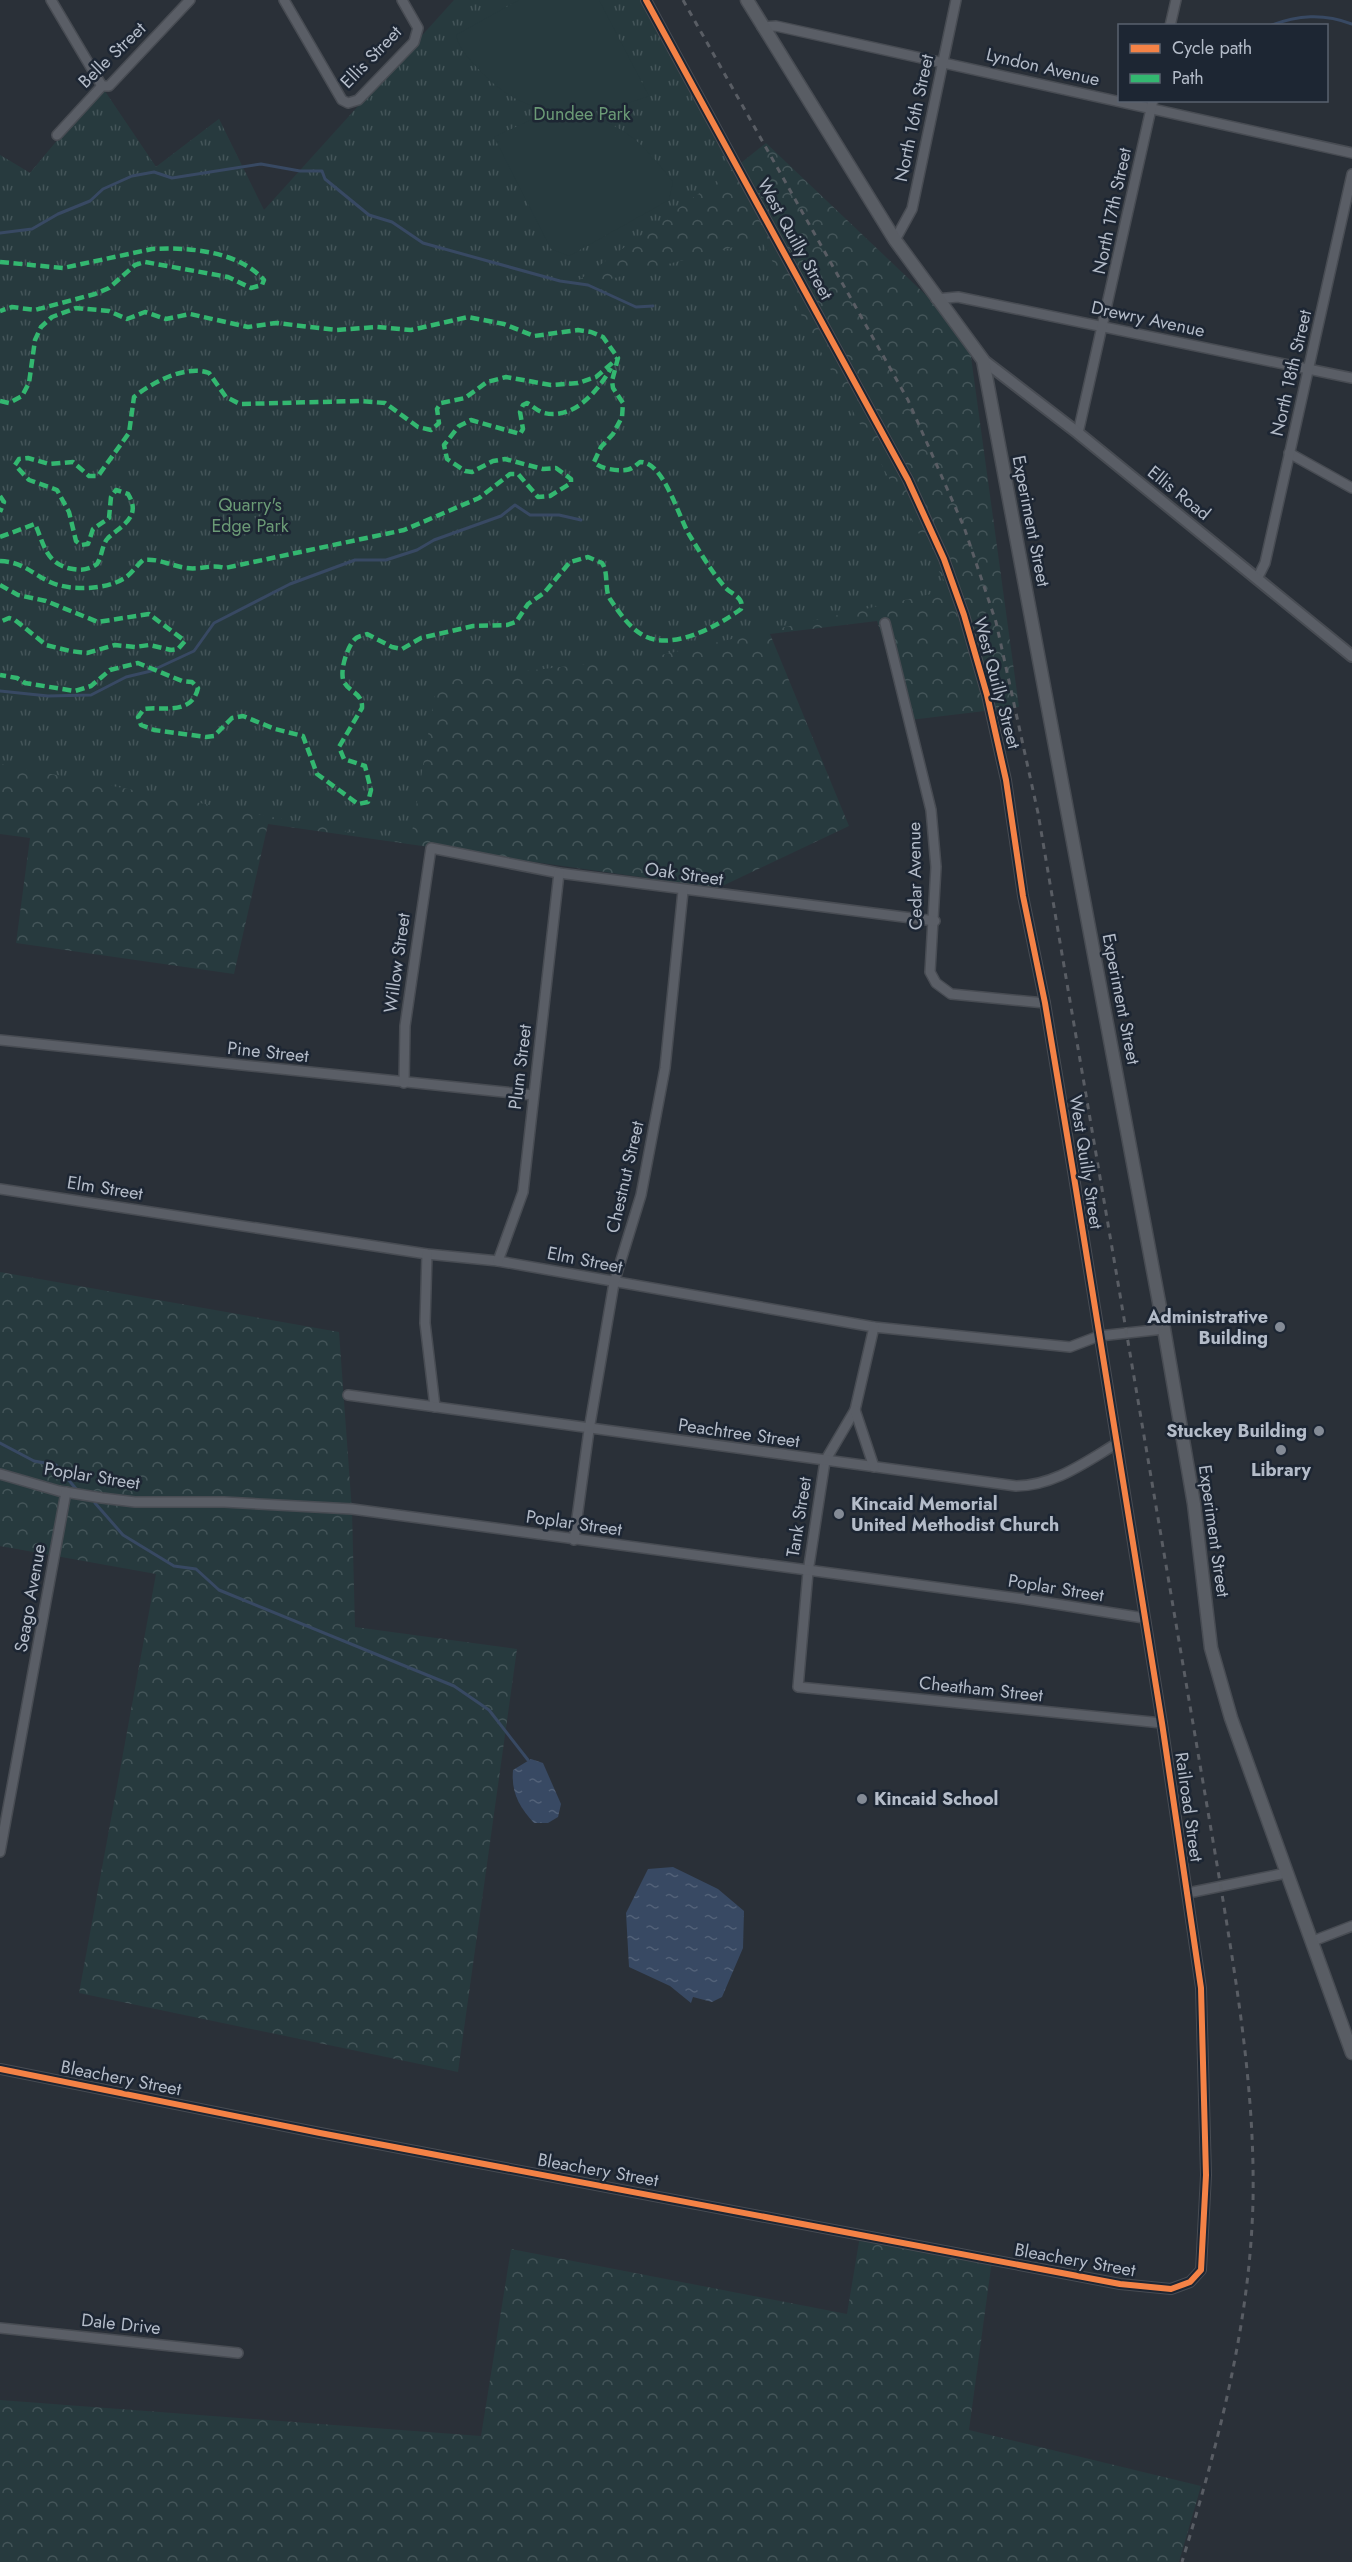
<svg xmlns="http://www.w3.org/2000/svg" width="1352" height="2562" font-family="Jost,sans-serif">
<defs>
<pattern id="forest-crowns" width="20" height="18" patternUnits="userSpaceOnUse" patternTransform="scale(1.5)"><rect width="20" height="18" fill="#273a3e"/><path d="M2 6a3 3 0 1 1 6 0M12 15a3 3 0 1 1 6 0" fill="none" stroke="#445559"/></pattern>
<pattern id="park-tufts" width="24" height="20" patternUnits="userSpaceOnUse" patternTransform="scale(1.5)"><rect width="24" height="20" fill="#273a3e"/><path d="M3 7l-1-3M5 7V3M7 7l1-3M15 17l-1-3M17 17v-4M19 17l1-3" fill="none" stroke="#445559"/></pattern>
<pattern id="water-ripples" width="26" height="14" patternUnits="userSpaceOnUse" patternTransform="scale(1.5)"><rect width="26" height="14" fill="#384963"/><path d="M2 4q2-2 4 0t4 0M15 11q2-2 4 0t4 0" fill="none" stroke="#526178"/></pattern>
</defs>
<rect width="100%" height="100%" fill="#2a3038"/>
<g fill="url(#forest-crowns)">
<polygon points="102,87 156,167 219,119 263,210 442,176 474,147 737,166 766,143 968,335 1019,707 910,720 877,621 770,634 849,826 718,888 268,824 234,974 16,943 30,838 0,834 0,155 30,173"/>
<polygon points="0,1272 339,1332 352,1511 355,1627 517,1649 458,2072 79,1993 156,1574 0,1546"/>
<polygon points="860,2236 992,2260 969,2430 1201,2486 1179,2562 0,2562 0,2400 481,2436 511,2249 847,2314"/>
</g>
<polygon fill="url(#park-tufts)" points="454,0 645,0 737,166 564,291 761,240 949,590 657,656 437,681 410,844 0,764 0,155 30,173 102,87 156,167 219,119 264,210"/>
<g fill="#273a3e">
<path d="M 519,0 L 599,0 L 649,96 C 588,118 531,123 482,73 C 472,62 459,50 456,35 Z"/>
<path d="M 547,115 C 612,114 634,131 673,182 L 669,200 L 569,256 L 551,249 L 494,137 L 535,118 Z"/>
</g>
<g fill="url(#water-ripples)">
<path d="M 531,1759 L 543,1763 L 561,1804 L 558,1817 L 548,1823 L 534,1823 C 519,1807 511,1792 513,1770 Z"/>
<polygon points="673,1867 718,1889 744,1911 743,1948 722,1997 712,2002 693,1997 691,2003 670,1986 629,1967 626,1913 648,1869"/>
</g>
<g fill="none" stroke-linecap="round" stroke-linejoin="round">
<g stroke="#384963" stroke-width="3">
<path d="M 1269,26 C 1298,15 1323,13 1352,24"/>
<polyline points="0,233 32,229 58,214 90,201 103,189 132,176 154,172 172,178 261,164 300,171 322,171 325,179 369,215 392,222 423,243 560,281 588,285 636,307 653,306"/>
<polyline points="0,691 48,696 91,695 126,677 151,671 194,651 214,623 290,584 355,560 386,560 417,550 434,540 501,516 515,505 530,515 559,515 581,520"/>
<polyline points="0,1443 34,1461 56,1465 77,1490"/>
<polyline points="95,1503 123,1535 174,1566 196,1569 219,1590 454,1686 489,1710 528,1760"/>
</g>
<defs>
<g id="minor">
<polyline points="51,0 102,86"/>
<polyline points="284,0 342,100 348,103 358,100 414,42 418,28 402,0"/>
<polyline points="1170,26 1176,0"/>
<polyline points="762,27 776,26 1352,153"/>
<polyline points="57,135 102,86 109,86 190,0"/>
<polyline points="895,240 912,209 956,0"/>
<polyline points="936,299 958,297 1352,378"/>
<polyline points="1078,433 1153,100"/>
<polyline points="1289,453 1352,488"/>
<polyline points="1258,577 1265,563 1352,174"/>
<polyline points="885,623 931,810 936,867 930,972 936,983 951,994 1045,1003"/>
<polyline points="0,1040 533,1095"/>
<polyline points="404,1083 405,1026 431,848 559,873 935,921"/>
<polyline points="0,1189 427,1254 498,1261 874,1327 1070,1347 1099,1336 1164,1329"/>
<polyline points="427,1254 425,1323 435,1407"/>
<polyline points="498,1261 523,1192 559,873"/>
<polyline points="874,1327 855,1410 825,1461 808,1572 798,1687 1162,1723"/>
<path d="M 348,1395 L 1016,1486 C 1053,1486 1084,1463 1116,1444"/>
<polyline points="855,1410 874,1467"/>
<polyline points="0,1474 59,1491 102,1498 135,1502 224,1502 352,1509 1024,1599 1144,1618"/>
<polyline points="574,1540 589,1430 614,1283 641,1195 665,1068 683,891"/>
<polyline points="0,1852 66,1492"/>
<polyline points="1188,1893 1286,1873"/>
<polyline points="1313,1941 1352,1926"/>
<polyline points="0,2069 320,2133 1120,2284 1171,2289 1190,2282 1201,2270 1206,2175 1201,1988 1162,1723 1073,1171 1045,1003 1023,896 1006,780 987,695 964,615 944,559 908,480 646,0"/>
<polyline points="0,2328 238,2353"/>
</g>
<polyline id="tertiary" points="983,360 1078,433 1352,656"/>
<polyline id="secondary" points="747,0 895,240 983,360 1164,1329 1194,1504 1211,1648 1231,1718 1352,2053"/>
</defs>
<use href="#minor" stroke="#484c53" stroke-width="12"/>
<use href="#tertiary" stroke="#484c53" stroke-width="14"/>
<use href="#secondary" stroke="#484c53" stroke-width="15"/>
<use href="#minor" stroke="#5a5e66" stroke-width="9"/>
<use href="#tertiary" stroke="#5a5e66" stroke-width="10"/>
<use href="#secondary" stroke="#595d64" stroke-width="12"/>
<path stroke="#595d64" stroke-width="3" stroke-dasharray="6 6" stroke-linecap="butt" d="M 683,0 L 908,400 L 964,527 L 996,622 L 1038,813 L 1221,1888 C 1238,1992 1255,2095 1253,2201 C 1250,2325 1218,2444 1182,2562"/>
<g stroke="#33b770" stroke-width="4.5" stroke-dasharray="9 4.5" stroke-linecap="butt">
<path d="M 0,262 L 63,268 L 152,249 C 189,247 238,251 264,280 L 262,285 L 251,288 L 228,277 L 145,262 L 135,265 L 109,288 L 95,294 L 35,310 L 12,307 L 0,311"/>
<path d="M 0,401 L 9,403 L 22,396 L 29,383 L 35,340 L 41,327 L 52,317 L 76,308 L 109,311 L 127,319 L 145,312 L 166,319 L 190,314 L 248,327 L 276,323 L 337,330 L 377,327 L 411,330 L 468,317 L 504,324 L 534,336 L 578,330 L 591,332 L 603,337 L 618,358 L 612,381 L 613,388 L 623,403 L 622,417 L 613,434 L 601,447 L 594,462 C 599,469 624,473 632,468 C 635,467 637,464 640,462 C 664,461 679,519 690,536 C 700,552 711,571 724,586 C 730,594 745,597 741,609 C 718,626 670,653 641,634 C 629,627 618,611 610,599 C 604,589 609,573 602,563 L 588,557 L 570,562 L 544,593 L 528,604 L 516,622 L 507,625 L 473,626 L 421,638 L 402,649 L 392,647 L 367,634 C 362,636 357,636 354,640 C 347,648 339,672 344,682 C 350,693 363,693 362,708 L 339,747 L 344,759 L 365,766 L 371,790 L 368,802 L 358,804 L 317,774 L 303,736 L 275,729 L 243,716 L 232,718 L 214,736 L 206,737 L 154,730 L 141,725 L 138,717 L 144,709 C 161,706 192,716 198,688 L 192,682 L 182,681 L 138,663 L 110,670 L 91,686 L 75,691 L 25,683 L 17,678 L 0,675"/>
<polyline points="0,496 4,502 0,512"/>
<path d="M 0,537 L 35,524 C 44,544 46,565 73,569 C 82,571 90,569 97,564 C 102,557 102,544 108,538 C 122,525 142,517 128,494 L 116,490 L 111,497 L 109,518 L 93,529 L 88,544 L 81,545 L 76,541 L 69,512 L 57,490 L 29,480 L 15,465 L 19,459 L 28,458 L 49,464 L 73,462 L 89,476 L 98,476 L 129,433 L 134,397 C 151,383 187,364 209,373 L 226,397 L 240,404 L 359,401 L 385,403 L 418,427 L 431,430 L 439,423 L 437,409 L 441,403 L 465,398 L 487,382 L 506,377 L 551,385 L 578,383 L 596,377 L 618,358"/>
<path d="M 0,561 C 23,562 31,573 50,582 C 69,591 105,590 123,579 C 131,575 136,566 143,560 C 159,558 171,566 187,568 C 200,570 211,564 225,568 L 404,530 L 479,498 L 510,474 L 518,474 L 538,497 L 550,496 L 571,483 L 571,479 L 556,468 L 543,469 L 505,459 L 493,461 L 472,472 L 465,471 L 447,459 L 444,445 L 459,426 L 471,420 L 520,434 L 523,429 L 520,412 L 523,405 L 527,403 C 533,406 537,411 544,413 C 574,420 598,391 611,368"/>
<polyline points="0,585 18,595 46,601 98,622 149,614 185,641 178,649 171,650 149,645 135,647 115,645 87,653 70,651 46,645 15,620 9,618 0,622"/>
</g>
<defs>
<polyline id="cycleway" points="0,2069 320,2133 1120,2284 1171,2289 1190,2282 1201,2270 1206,2175 1201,1988 1162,1723 1073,1171 1045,1003 1023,896 1006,780 987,695 964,615 944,559 908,480 646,0"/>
</defs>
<use href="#cycleway" stroke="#1d2633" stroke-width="10"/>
<use href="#cycleway" stroke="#f48246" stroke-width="6"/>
</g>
<g fill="#848b96" stroke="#1d2633" stroke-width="2">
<circle cx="1280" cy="1327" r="6"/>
<circle cx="1319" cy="1431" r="6"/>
<circle cx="1281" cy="1450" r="6"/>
<circle cx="839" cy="1514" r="6"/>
<circle cx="862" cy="1799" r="6"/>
</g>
<g text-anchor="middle" stroke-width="5" stroke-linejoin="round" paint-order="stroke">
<g font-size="18" fill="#b4bcc9" stroke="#1d2633">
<text transform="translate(112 55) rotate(-44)" y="6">Belle Street</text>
<text transform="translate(371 57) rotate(-46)" y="6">Ellis Street</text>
<text transform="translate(1043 67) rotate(13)" y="6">Lyndon Avenue</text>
<text transform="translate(914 118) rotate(-78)" y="6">North 16th Street</text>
<text transform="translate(1112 211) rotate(-78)" y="6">North 17th Street</text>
<text transform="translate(795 239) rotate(61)" y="6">West Quilly Street</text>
<text transform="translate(1148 319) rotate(12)" y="6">Drewry Avenue</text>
<text transform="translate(1291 373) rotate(-77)" y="6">North 18th Street</text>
<text transform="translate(1179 493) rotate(39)" y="6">Ellis Road</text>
<text transform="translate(1031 521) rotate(79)" y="6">Experiment Street</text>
<text transform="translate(997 683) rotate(75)" y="6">West Quilly Street</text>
<text transform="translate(684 874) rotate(8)" y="6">Oak Street</text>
<text transform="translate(915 876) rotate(-91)" y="6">Cedar Avenue</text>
<text transform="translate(397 963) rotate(-82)" y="6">Willow Street</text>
<text transform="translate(1121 999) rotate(79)" y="6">Experiment Street</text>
<text transform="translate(268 1052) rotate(6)" y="6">Pine Street</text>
<text transform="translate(520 1067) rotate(-83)" y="6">Plum Street</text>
<text transform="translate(1086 1162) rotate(81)" y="6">West Quilly Street</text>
<text transform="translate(625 1177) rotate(-77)" y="6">Chestnut Street</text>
<text transform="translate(105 1188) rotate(9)" y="6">Elm Street</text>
<text transform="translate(585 1260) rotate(11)" y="6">Elm Street</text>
<text transform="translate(739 1433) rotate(8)" y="6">Peachtree Street</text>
<text transform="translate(92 1476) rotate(9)" y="6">Poplar Street</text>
<text transform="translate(799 1517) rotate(-81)" y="6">Tank Street</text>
<text transform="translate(574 1523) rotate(8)" y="6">Poplar Street</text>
<text transform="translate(1214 1531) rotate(82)" y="6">Experiment Street</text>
<text transform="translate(1056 1588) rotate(9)" y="6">Poplar Street</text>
<text transform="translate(30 1598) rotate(-80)" y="6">Seago Avenue</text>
<text transform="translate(981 1689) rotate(6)" y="6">Cheatham Street</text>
<text transform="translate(1189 1807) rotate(82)" y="6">Railroad Street</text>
<text transform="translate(121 2078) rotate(11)" y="6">Bleachery Street</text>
<text transform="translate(598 2170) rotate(10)" y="6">Bleachery Street</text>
<text transform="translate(1075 2260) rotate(10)" y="6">Bleachery Street</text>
<text transform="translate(121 2324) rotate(6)" y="6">Dale Drive</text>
</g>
<g font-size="18" fill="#6b9a76" stroke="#1d2633">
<text x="582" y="120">Dundee Park</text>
<text x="250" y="511">Quarry's<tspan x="250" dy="21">Edge Park</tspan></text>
</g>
<g font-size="18" font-weight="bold" fill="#b4bcc9" stroke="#1d2633" text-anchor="end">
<text x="1268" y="1323">Administrative<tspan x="1268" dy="21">Building</tspan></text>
<text x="1307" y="1437">Stuckey Building</text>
<text x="1281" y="1476" text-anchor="middle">Library</text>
<text x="851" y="1510" text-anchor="start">Kincaid Memorial<tspan x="851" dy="21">United Methodist Church</tspan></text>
<text x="874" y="1805" text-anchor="start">Kincaid School</text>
</g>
</g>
<rect x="1118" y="24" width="210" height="78" fill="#1d2633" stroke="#59626f" stroke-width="1.5"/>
<rect x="1130" y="44" width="30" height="9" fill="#f48246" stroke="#59626f" stroke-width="1.5"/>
<text x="1172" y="54" font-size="18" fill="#b4bcc9">Cycle path</text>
<rect x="1130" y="74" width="30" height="9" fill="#33b770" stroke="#59626f" stroke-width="1.5"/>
<text x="1172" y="84" font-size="18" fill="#b4bcc9">Path</text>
</svg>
